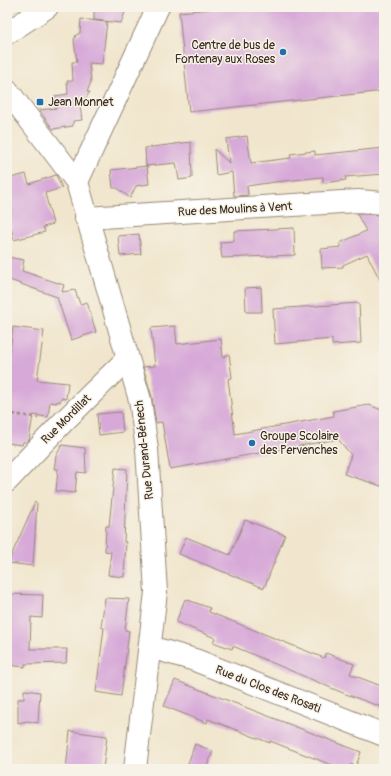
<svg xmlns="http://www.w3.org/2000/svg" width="391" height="776" font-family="Pangolin,sans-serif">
<rect width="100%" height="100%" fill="#f7f3e8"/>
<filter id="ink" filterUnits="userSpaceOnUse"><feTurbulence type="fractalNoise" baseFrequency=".025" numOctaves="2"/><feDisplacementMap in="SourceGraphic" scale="8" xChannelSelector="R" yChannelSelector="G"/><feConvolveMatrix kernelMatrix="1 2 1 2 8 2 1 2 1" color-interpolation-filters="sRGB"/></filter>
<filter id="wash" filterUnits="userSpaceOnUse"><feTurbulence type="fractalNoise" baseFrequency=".012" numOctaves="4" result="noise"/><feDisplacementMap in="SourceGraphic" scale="16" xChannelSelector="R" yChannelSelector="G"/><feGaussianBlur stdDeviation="0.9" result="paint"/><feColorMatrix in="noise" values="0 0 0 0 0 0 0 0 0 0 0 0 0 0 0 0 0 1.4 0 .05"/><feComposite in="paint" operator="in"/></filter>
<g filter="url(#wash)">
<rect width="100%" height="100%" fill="#f1e6cd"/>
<g id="blocks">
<g fill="#d7a9d8">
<polygon points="94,7 127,7 121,23 94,20"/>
<polygon points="229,7 384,7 384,91 189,112 179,12"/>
<polygon points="81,19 107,22 102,64 89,63 91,82 87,92 90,92 80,106 82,120 73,121 73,126 53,129 39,110 57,108 55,96 68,94 67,81 73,81 72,62 77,62 74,40 76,35 80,33"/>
<polygon points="247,136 251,163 291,158 290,154 315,151 315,155 384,148 384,174 345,177 346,180 323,183 323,177 275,182 247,186 248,195 234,196 232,172 216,175 214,149 229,163 226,139"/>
<polygon points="191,142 192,178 179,180 176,163 146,166 145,148"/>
<polygon points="147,166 149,184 136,186 130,198 117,188 113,188 111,170"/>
<polygon points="26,174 29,184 56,175 62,188 45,193 53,224 43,227 45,232 14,240 10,224 7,224 7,179"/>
<polygon points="357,214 384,215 384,288 367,254 343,265 343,267 322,268 321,249 341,247 340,243 366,231"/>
<polygon points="294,228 295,255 222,258 220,242 234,241 234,231"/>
<polygon points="139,234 141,254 120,256 118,236"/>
<polygon points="7,257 24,260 22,271 64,285 62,292 75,290 80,304 87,302 96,332 71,340 57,297 7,279"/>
<polygon points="261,287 262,312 246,312 245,288"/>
<polygon points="359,303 361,343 332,345 332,339 275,344 273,309"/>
<polygon points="175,326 177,344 221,339 223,357 229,354 232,378 228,379 235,434 334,416 333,411 369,405 384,411 384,487 344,474 351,455 338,439 170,469 162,422 156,423 152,397 143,367 155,366 151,328"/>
<polygon points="13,327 44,331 37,380 68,383 66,399 61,398 60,402 57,401 57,403 50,402 48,417 33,415 29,440 27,442 23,442 22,445 7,443 7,374"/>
<polygon points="121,412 123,432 99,435 97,414"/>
<polygon points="62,445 85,448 86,473 77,472 75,493 56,491 58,469 54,469 56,456"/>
<polygon points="115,468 127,469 124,542 126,542 124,577 108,575 111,552 105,551 106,526 109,526"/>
<polygon points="35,502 37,503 33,566 8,563"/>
<polygon points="245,520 285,535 264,588 179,554 186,537 230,555"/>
<polygon points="7,594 43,595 42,618 31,617 30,649 67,649 66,663 25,664 25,667 7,665"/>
<polygon points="105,598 129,599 125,630 129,631 121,696 96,692 104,628 101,627"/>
<polygon points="185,599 210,608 209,612 324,658 326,653 354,664 350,674 384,687 384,708 343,693 233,646 232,649 213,642 215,638 176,622"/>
<polygon points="175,680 361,752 356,766 351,764 349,769 342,769 270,741 270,743 208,719 207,723 164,706"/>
<polygon points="24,690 40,692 38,723 27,721 18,723 18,699 24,699"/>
<polygon points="70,731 107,736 103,769 66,769"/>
<polygon points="195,744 213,751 206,769 186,769"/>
</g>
</g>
</g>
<g filter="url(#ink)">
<use href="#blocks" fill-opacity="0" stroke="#968876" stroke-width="1"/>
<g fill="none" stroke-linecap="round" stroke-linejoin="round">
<defs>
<g id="minor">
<polyline points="7,33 47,7"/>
<polyline points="7,90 77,182 140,400 147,449 156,592 135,769"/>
<polyline points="77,182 158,7"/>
<polyline points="86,218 358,201 384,203"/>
<polyline points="7,481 63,422 127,359"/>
<polyline points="150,647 195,660 384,735"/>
</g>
</defs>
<use href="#minor" stroke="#968876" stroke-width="24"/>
<polyline stroke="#968876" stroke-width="2.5" stroke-dasharray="3 3" stroke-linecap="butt" points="7,413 38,418"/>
<use href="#minor" stroke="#fff" stroke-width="22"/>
</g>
</g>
<g fill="#1f6fb2" stroke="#f7f3e8" stroke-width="1.5">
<circle cx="283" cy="52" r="4"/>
<rect x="36" y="98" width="8" height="8" rx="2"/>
<circle cx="252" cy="443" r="4"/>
</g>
<g text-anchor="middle" stroke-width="3" stroke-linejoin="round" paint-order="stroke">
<g font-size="12" fill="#3b2a1e" stroke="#f7f3e8" text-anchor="start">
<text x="275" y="49" text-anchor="end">Centre de bus de<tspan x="275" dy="14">Fontenay aux Roses</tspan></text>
<text x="48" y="106">Jean Monnet</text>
<text x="260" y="440">Groupe Scolaire<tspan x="260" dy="14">des Pervenches</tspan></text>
</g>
<g font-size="12" fill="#3b2a1e" stroke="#f7f3e8">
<text transform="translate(235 209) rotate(-3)" y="4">Rue des Moulins à Vent</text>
<text transform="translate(66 419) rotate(-45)" y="4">Rue Mordillat</text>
<text transform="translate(144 450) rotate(-96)" y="4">Rue Durand-Bénech</text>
<text transform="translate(268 689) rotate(21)" y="4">Rue du Clos des Rosati</text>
</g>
</g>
<rect width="391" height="776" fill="none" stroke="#f7f3e8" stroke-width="24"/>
</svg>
